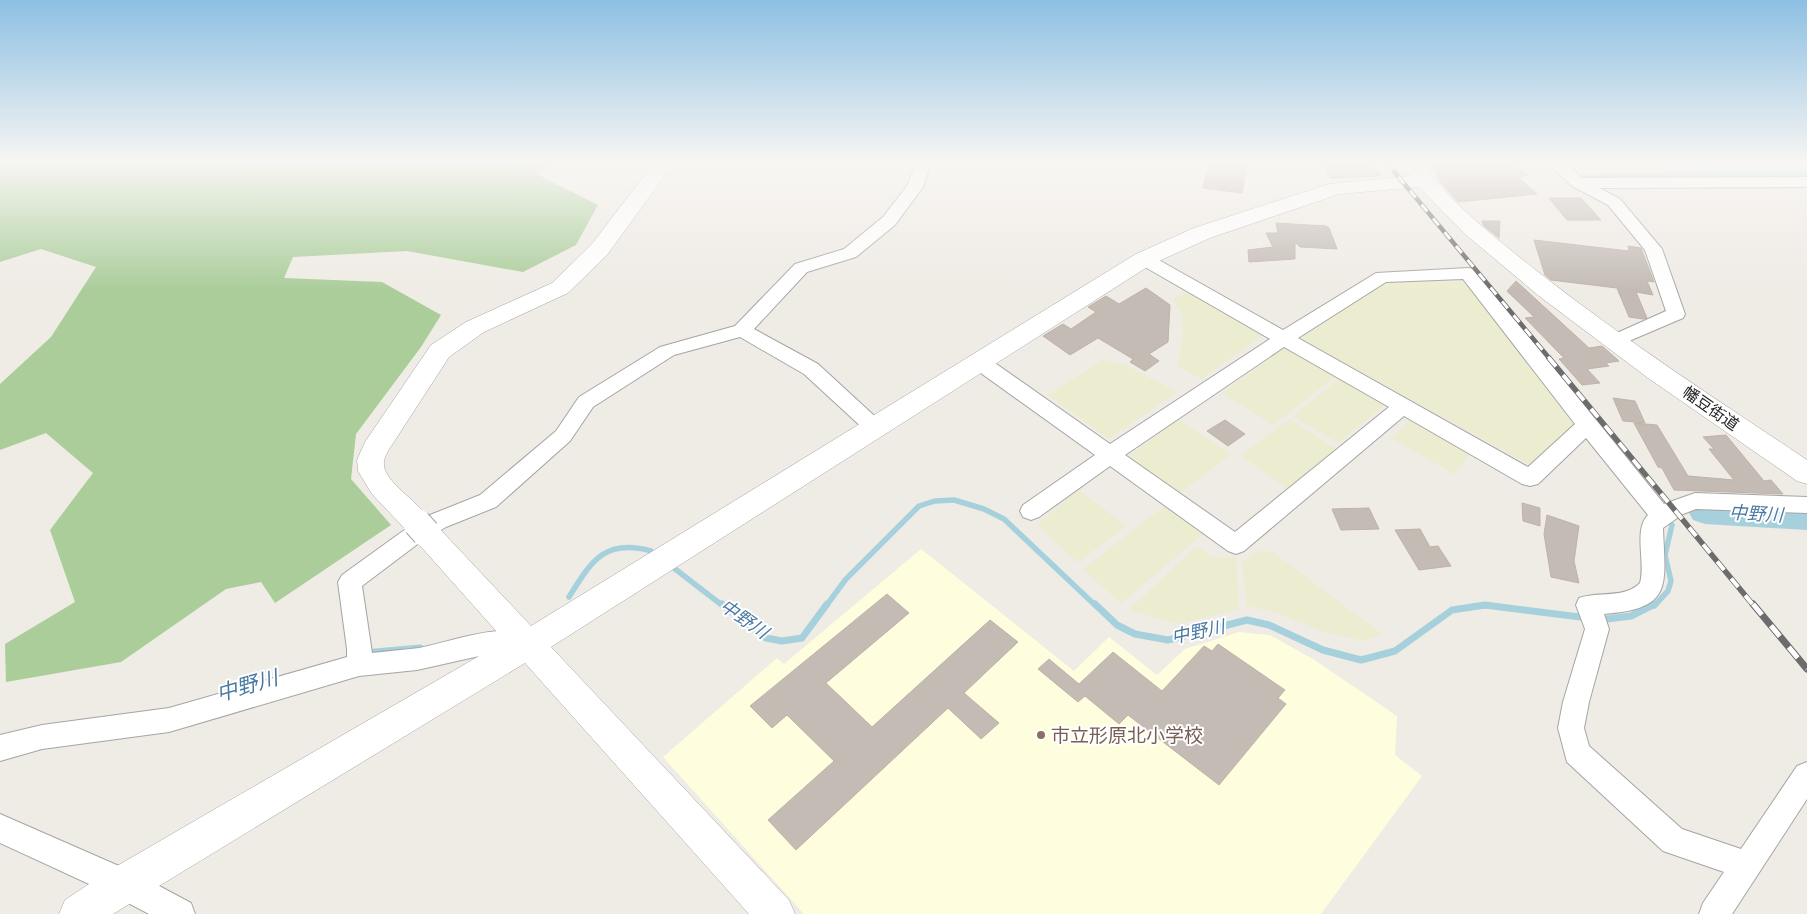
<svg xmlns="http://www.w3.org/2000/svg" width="1807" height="914" font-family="'Sofia Sans Condensed','Noto Sans JP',sans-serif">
<rect width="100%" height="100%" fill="#efebe5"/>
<polygon fill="#fefede" points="921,549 1074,671 1109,637 1157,675 1185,649 1239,632 1270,635 1313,659 1397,716 1395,755 1422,776 1321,914 804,914 663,757 777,658 784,664"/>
<g fill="#ecedd0">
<polygon points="1390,280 1465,282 1577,426 1532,466 1299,338"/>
<polygon points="1192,291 1265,334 1201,379 1178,366 1183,335 1182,313 1173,299"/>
<polygon points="1284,347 1335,377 1273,425 1222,393"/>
<polygon points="1103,360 1126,365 1177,392 1109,439 1048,395"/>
<polygon points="1339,379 1386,404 1338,443 1293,416"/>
<polygon points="1411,418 1471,452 1454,474 1393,439"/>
<polygon points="1178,419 1231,454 1177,495 1126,459"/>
<polygon points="1290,419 1336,449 1287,489 1241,455"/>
<polygon points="1078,489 1126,526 1078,562 1037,525"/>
<polygon points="1165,506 1203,534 1121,603 1083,569"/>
<polygon points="1197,546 1212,558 1236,557 1239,609 1179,624 1129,610"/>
<polygon points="1258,551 1273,552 1382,634 1364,641 1321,631 1275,612 1247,606 1242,562"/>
</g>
<polygon fill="#aacd9a" points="0,163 553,163 537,174 598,205 576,245 523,272 407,251 293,257 284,278 382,282 441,315 421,347 356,434 351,479 391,525 275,603 261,582 226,589 121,662 6,682 5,644 75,602 50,530 93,473 46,433 0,450 0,384 51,337 96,267 41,249 0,262"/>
<polygon fill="#a6d1dc" points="1807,171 1807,176 1579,179 1576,176 1615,173"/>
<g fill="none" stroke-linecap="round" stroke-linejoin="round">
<g stroke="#a6d1dc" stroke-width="5.5">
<polyline points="670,565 723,606"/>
<path d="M 569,597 C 591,562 604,538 651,551"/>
<polyline points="826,606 846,579 919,506 935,501 954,500 984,509 1004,519 1096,606"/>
<polyline points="1480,606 1490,606"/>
<polyline points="1654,606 1668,591 1671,581 1665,555 1672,525"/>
</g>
<g stroke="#a6d1dc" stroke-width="7">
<polyline points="722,604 766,638 782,641 802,638 827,604"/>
<polyline points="1095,604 1117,625 1135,634 1168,640 1247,620 1269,625 1323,650 1361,660 1395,651 1452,610 1485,605 1588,618"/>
<polyline points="1599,620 1631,616 1655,604"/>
<polyline points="364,653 420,648"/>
</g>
<polygon fill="#a6d1dc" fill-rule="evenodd" points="1705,498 1807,504 1807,530 1705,524 1693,520 1688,511 1693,502"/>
</g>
<g fill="#c3bbb4" stroke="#c0b2a7">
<polygon points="1209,163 1247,163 1242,193 1203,188"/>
<polygon points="1320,163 1371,163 1381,176 1331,178"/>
<polygon points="1431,163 1508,163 1529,175 1518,177 1537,194 1458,202 1441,183"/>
<polygon points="1549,198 1581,198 1601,220 1567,220"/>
<polygon points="1482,221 1500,221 1499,238 1484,226"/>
<polygon points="1276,223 1326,226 1329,228 1337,249 1300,247 1295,242 1295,259 1249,262 1248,250 1273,247 1266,233 1278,233"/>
<polygon points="1534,240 1629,251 1628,246 1641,248 1654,282 1647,281 1653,295 1636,292 1647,318 1643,319 1629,317 1617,288 1551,280 1545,275"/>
<polygon points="1516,281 1589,348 1602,346 1619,361 1606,363 1609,366 1587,369 1600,383 1582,385 1559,359 1564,358 1525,318 1534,317 1507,291"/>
<polygon points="1146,288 1170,305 1168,342 1149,354 1159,361 1145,371 1130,362 1133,359 1098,338 1070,355 1043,336 1063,324 1071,329 1096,312 1088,307 1106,296 1119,304"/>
<polygon points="1613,398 1635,401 1645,423 1623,421"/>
<polygon points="1225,420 1245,434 1228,446 1207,431"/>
<polygon points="1634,423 1657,425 1688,476 1734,480 1709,449 1714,449 1703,437 1726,435 1764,481 1771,480 1783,494 1674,490 1662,468 1658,467"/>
<polygon points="1522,503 1540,508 1540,526 1523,521"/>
<polygon points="1369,508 1379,529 1341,530 1332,509"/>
<polygon points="1547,515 1579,526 1574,561 1579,583 1551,577 1544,534"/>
<polygon points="1420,529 1430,547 1438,546 1451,566 1419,570 1395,530"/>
<polygon points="887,594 909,613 826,683 872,727 990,620 1018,642 964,693 999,723 981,739 948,708 796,850 768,820 834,761 787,715 772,728 750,706"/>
<polygon points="1218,644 1285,690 1278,698 1286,704 1219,785 1128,715 1119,724 1085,696 1078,702 1038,669 1049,659 1079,684 1113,652 1162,691 1204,646 1212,651"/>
</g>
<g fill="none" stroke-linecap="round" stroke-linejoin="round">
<defs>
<g id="minor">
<path d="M 916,163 L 931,163 L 923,187 L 895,225 L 856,257 L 807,272 L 754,329 L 818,364 L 881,422 L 884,427 L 881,432 L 874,434 L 867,432 L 804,374 L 740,337 L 674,355 L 593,407 L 570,441 L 496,507 L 446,527 L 419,543 L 362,586 L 372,653 C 388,651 404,650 419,648 C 458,640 499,622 538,636 L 541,644 L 538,652 L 529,655 L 497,652 L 417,670 L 359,676 L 169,732 L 42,749 L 0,761 L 0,735 L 42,725 L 169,708 L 347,657 L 347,649 L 338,582 L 342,575 L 403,531 L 430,515 L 480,495 L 556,431 L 579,397 L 660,347 L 735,326 L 795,264 L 844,249 L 883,217 L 907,186 Z"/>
<polygon points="1548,163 1565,163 1582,178 1807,177 1807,187 1599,188 1620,199 1662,249 1685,314 1683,318 1615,347 1608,345 1606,341 1608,337 1666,311 1645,250 1608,205 1572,186"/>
<path d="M 1144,254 L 1150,255 L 1283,330 L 1376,273 L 1468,268 L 1474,269 L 1664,504 L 1695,493 L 1807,497 L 1807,513 L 1696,509 L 1683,514 L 1663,528 C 1665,585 1674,609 1604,614 L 1609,629 L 1589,702 L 1584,728 L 1589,746 L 1682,829 L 1741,849 L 1797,766 L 1807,762 L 1807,799 L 1732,914 L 1699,914 L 1703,903 L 1724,872 L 1663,851 L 1567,762 L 1558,728 L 1563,702 L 1585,629 L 1576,605 L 1579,598 C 1599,591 1624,599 1640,583 C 1646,563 1633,530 1648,515 L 1586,438 L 1538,484 L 1530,486 L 1522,484 L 1404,416 L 1244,551 L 1236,554 L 1228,551 L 1110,466 L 1039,517 L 1031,520 L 1023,517 L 1020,511 L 1023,505 L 1095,455 L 971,366 L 968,361 L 971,356 L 978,355 L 985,356 L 1110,444 L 1270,339 L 1138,263 L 1135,259 L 1138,255 ZM 1463,279 L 1575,424 L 1528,467 L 1298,338 L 1386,282 ZM 1284,347 L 1389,407 L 1235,532 L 1125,455 Z"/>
<polygon points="0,814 135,873 191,903 195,914 149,914 113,895 0,843"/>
</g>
<path id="tertiary" d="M 654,163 L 674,163 L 607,255 L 568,293 L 484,332 L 449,357 L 388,451 C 386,455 383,460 384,466 C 387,485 423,504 431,523 L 436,525 L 531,626 L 1136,254 L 1194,228 L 1329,184 L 1410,176 L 1403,166 L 1405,163 L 1421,163 C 1453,205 1495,238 1537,271 C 1623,339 1716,399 1807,460 L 1807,484 L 1797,481 L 1648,378 L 1539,296 L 1465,234 L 1419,187 L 1339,194 L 1210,238 L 1152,264 L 551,647 L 789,900 L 795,914 L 749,914 L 525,663 L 113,914 L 59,914 L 65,900 L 110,870 L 505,641 L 416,541 L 411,533 L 407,531 L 372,494 L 358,471 L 357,460 L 365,442 L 431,345 L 466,322 L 552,283 L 591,245 Z"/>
</defs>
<use href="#minor" stroke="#a5a5a5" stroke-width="2"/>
<use href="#tertiary" stroke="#a5a5a5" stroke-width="1"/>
<use href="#minor" fill="#fff" fill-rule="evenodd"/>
<use href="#tertiary" fill="#fff" fill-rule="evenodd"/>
<defs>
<polyline id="rail-far2" points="1387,163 1550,359"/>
<polyline id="rail-far1" points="1549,358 1754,606"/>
<polyline id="rail" points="1753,604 1807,669"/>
</defs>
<use href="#rail-far2" stroke="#6c6c6c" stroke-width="4.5"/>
<use href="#rail-far1" stroke="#6c6c6c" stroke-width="5.5"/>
<use href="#rail" stroke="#6c6c6c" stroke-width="7"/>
<use href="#rail-far2" stroke="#fff" stroke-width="3" stroke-dasharray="9" stroke-linecap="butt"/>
<use href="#rail-far1" stroke="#fff" stroke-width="4" stroke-dasharray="11" stroke-linecap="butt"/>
<use href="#rail" stroke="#fff" stroke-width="5" stroke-dasharray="14" stroke-linecap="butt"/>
<defs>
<polyline id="tertiary-bridge" points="417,523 426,533"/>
</defs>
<use href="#tertiary-bridge" stroke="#a5a5a5" stroke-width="30" stroke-linecap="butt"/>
<use href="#tertiary-bridge" stroke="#fff" stroke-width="28"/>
</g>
<linearGradient id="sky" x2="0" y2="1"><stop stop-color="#8dc0e3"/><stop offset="0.56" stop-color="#f8f6f3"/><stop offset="1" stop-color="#f8f6f3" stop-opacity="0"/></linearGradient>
<rect width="1807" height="291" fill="url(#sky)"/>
<circle fill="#8d6e63" stroke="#fff" stroke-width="2" cx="1041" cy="735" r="5"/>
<g text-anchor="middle" stroke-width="4" stroke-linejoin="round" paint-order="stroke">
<g font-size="16" fill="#1e1e1e" stroke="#fff">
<text transform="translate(1711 408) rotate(35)" y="6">幡豆街道</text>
</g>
<g font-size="18" font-style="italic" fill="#4a79a4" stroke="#fff">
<text transform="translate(1756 514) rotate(3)" y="6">中野川</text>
<text transform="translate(744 619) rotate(35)" y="6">中野川</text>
<text transform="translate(1198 632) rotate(-12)" y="6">中野川</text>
</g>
<g font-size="19" fill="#785e54" stroke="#fff" text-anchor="start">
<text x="1051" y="742">市立形原北小学校</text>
</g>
<g font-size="21" font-style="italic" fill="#4a79a4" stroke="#fff">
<text transform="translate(247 686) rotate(-16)" y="7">中野川</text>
</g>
</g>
</svg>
